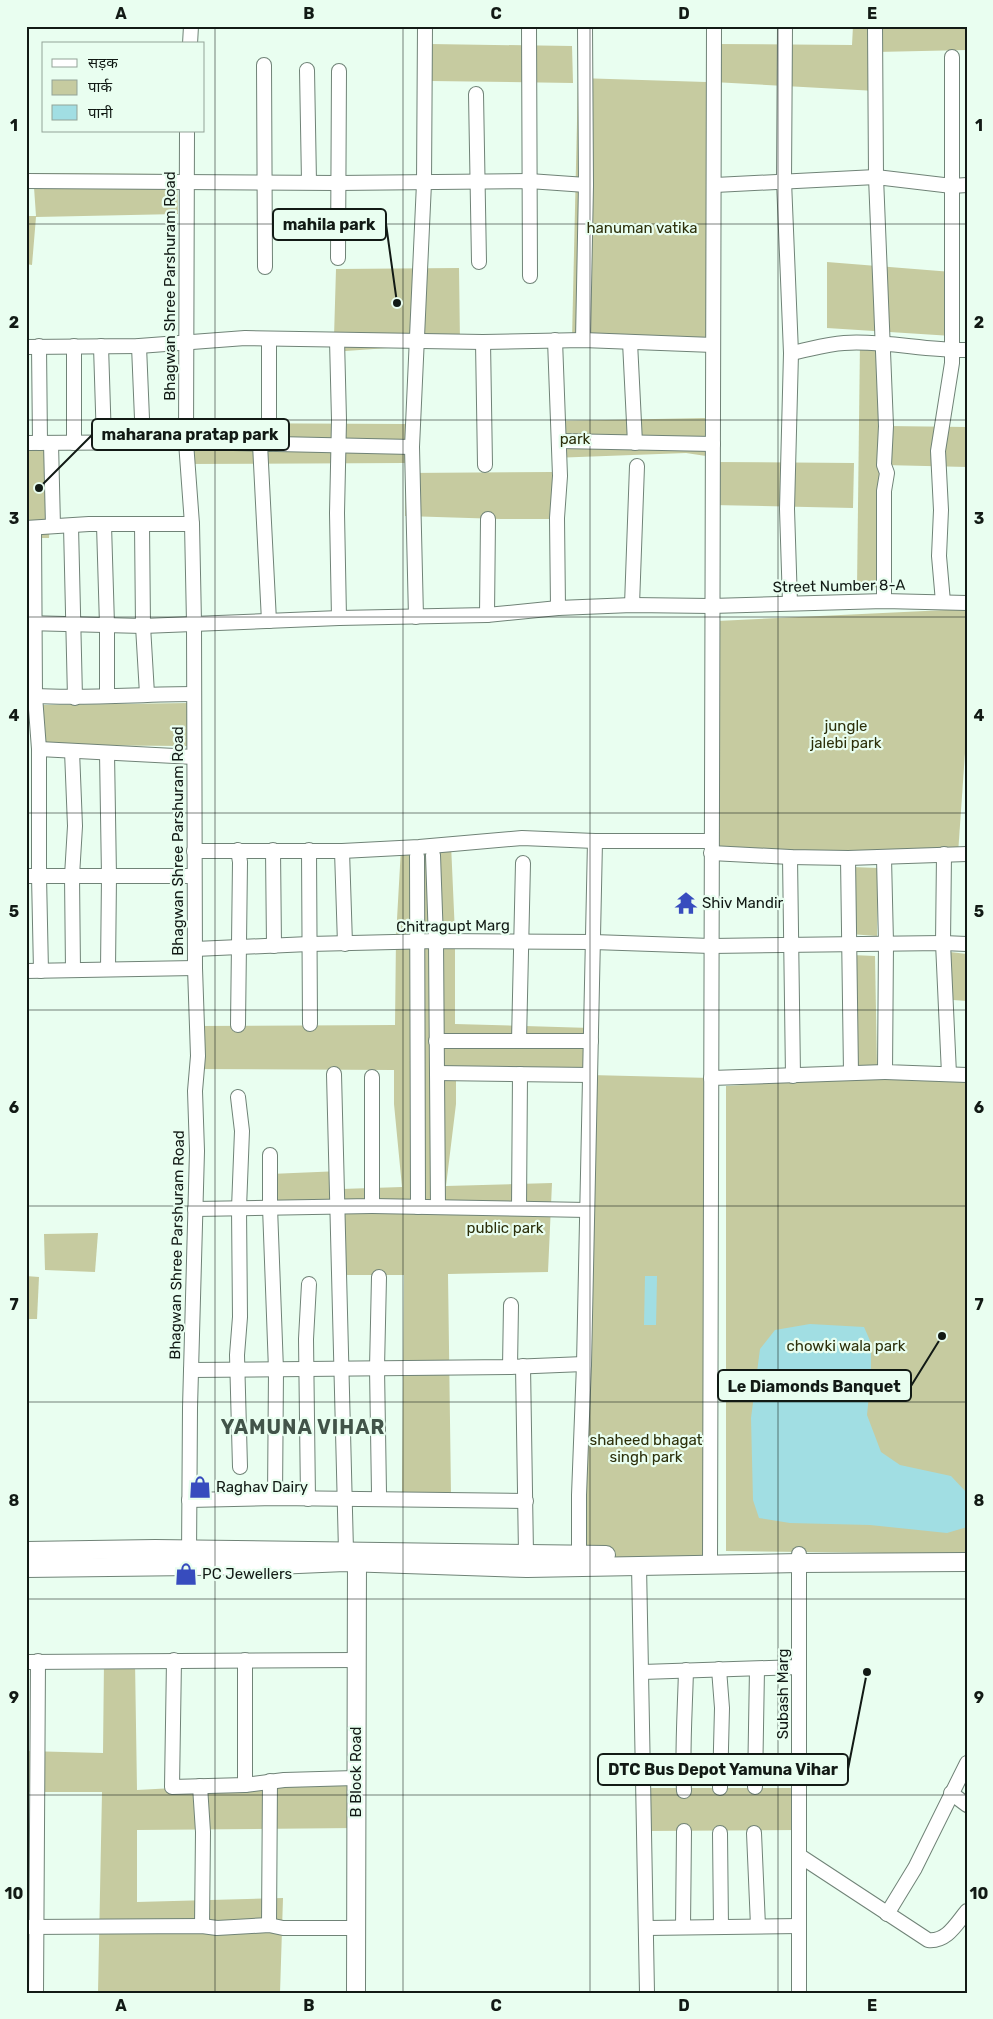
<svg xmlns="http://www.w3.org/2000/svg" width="993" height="2019" font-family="Rubik,'Noto Sans Devanagari',sans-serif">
<rect width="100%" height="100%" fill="#e9fef0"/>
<g fill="#c6cba0">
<polygon points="853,26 967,26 967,50 876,52 876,91 713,82 713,44 852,45"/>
<polygon points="430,44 572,46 573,83 431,81"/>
<polygon points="578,78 706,82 711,210 707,339 572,339"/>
<polygon points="33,173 177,174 178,214 36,217 32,265 26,264 26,216 36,216"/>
<polygon points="827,262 952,272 952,336 827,328"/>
<polygon points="459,268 460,343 331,352 334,337 336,269"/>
<polygon points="860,341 883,343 885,587 857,588"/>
<polygon points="705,418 706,456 686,453 552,458 556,421"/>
<polygon points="187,423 406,424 405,463 185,464"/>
<polygon points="886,426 967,427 967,467 884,465"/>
<polygon points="26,437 54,437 49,538 26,538"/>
<polygon points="713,462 854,463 853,508 712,505"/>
<polygon points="552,472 552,519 501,519 405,516 406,473"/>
<polygon points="967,609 967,724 958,854 862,855 717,846 717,621"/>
<polygon points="189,703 187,746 41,745 38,705"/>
<polygon points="451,844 455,934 455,1024 591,1028 590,1075 711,1078 709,1563 581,1567 590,1075 456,1069 456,1104 446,1186 552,1183 548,1272 448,1274 451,1495 402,1495 404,1275 341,1275 339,1204 270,1201 270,1174 341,1171 341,1189 402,1187 394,1104 394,1070 197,1069 197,1026 395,1025 396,937 401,848"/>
<polygon points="852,867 878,868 877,936 850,934"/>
<polygon points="950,952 967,954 967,1001 953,1000"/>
<polygon points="852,955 875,956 877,1066 852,1065"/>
<polygon points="923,1074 967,1079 967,1554 726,1551 726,1086"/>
<polygon points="98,1233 95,1272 45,1270 44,1234"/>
<polygon points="26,1276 39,1277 37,1319 26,1319"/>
<polygon points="104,1661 135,1661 137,1790 355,1778 355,1828 137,1830 137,1902 283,1898 280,1993 98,1993 102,1792 26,1792 26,1751 103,1753"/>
<polygon points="643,1788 799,1788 799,1830 644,1831"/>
</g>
<g fill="#a1dee3">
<polygon points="645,1276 657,1276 656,1325 644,1325"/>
<polygon points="810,1324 864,1327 871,1343 871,1375 867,1415 881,1452 900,1465 951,1476 967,1493 967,1527 947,1533 870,1525 790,1523 759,1518 753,1500 751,1418 760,1349 775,1330"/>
</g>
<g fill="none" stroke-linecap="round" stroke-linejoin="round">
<defs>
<g id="minor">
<polyline points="529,26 530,276"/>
<polyline points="785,26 784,181 791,353 787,509 790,603"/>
<polyline points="875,26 876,177 886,426 884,465 887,473 884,491 884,601"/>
<polyline points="190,44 191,26"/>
<polyline points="264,65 265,267"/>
<polyline points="307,70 309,182"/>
<polyline points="476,94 479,262"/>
<polyline points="187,131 186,442 192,524 194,623 195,968 198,1056 195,1091 197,1151 190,1408 189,1557"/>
<polyline points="26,181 337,183 529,181 586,185"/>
<polyline points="715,185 876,177 952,186 967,185"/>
<polyline points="338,258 339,71"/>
<polyline points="269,339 269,444"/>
<polyline points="337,340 339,420 337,513 339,618"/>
<polyline points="555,340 560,476 557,518 558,608"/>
<polyline points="583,340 586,185 585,26"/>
<polyline points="483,342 485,465"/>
<polyline points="630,342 635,443"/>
<polyline points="39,346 40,443"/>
<polyline points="74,346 74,443"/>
<polyline points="101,346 104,442"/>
<polyline points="139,346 143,443"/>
<polyline points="26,347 139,346 245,338 483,342 583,340 713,345"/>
<path d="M 791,353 C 808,350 826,344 844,343 C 885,340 926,351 967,350"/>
<polyline points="560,441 713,444"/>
<polyline points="26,443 186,442 412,447"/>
<polyline points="51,443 53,526"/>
<polyline points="260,444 269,621"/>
<polyline points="104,525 107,625 107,696"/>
<polyline points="142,525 143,626 147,694"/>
<polyline points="71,526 75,698"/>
<polyline points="26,528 89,524 192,524"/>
<polyline points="34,528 35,696 39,749 39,876 41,971"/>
<polyline points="943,602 939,556 941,510 938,451 952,363 952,57"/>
<polyline points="632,605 637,466"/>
<polyline points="487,615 488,519"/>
<polyline points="416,617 412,447 424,183 425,26"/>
<polyline points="26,623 143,626 339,618 487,615 558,608 632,605 711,606 884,601 967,603"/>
<path d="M 35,696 C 88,699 141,694 194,694"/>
<polyline points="39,749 194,757"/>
<polyline points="72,751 75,826 72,876 73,970"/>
<polyline points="107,753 109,876 108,969"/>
<polyline points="238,850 240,862 238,1025"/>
<polyline points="273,850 274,946"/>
<polyline points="309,850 310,1024"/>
<polyline points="194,851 342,851 419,847 522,838 595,841 711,841"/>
<polyline points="342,851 345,944"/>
<polyline points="711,853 790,857 848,858 967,854"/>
<polyline points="944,854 943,943 949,1074"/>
<polyline points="433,855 436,941 438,1207"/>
<polyline points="417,856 418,1207"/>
<polyline points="790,857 793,1076"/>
<polyline points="848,858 851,1073"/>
<polyline points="884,858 886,943 885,1072 967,1075"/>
<polyline points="26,876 194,876"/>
<polyline points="195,949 309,944 436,941 593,942 711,946 943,943 967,944"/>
<polyline points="26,971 195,968"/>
<polyline points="436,1041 591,1041"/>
<polyline points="519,1041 523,863"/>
<polyline points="437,1073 590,1075"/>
<polyline points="334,1074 346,1551"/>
<polyline points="711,1078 885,1072"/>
<polyline points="238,1097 242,1131 239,1208 240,1317 237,1355 240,1467"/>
<polyline points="270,1155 270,1207 276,1370 275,1498"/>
<polyline points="372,1206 587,1210"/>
<polyline points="519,1208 520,1074"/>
<polyline points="195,1209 372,1206 372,1077"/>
<polyline points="523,1366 526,1554"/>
<polyline points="510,1367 511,1305"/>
<polyline points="191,1370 510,1367 584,1364"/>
<polyline points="379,1493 377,1368 379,1277"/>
<polyline points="308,1499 306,1339 309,1284"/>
<polyline points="189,1500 275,1498 526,1501"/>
<polyline points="579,1563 579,1495 584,1364 595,841"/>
<polyline points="710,1564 714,26"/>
<polyline points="639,1565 647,1993"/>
<polyline points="174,1660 172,1787 245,1785 284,1780 355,1778"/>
<polyline points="26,1662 356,1660"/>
<polyline points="719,1669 722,1708 720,1788"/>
<polyline points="642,1672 799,1667"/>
<polyline points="245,1785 245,1660"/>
<polyline points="200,1786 203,1832 202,1926"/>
<polyline points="755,1787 757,1669"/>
<path d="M 684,1791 C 682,1751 685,1710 686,1670"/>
<polyline points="951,1793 967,1805"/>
<polyline points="720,1833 721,1927"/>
<polyline points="754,1833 758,1926"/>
<path d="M 800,1856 L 928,1940 C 947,1942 956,1924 967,1911"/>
<polyline points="887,1914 915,1868 967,1763"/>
<polyline points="269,1925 270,1781"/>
<polyline points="26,1927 202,1926 217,1928 269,1925 283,1928 355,1928"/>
<polyline points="683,1927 684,1831"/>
<polyline points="646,1928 799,1926"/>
<polyline points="36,1993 38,1661"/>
<polyline points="799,1993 799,1554"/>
</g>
<g id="tertiary">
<polyline points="26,1551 155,1549 606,1555"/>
<polyline points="26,1568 275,1565 345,1562 527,1568 799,1563 967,1562"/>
<polyline points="356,1993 357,1552"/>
</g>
</defs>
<use href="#minor" stroke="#708377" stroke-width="16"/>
<use href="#tertiary" stroke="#708377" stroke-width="20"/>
<use href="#minor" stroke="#fff" stroke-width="14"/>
<use href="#tertiary" stroke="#fff" stroke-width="18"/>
</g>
<path fill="none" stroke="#121a15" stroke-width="1" stroke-opacity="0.55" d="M 215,26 L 215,1993M 403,26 L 403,1993M 590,26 L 590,1993M 778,26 L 778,1993M 26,224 L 967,224M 26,420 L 967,420M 26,617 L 967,617M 26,813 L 967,813M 26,1010 L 967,1010M 26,1206 L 967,1206M 26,1402 L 967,1402M 26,1599 L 967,1599M 26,1795 L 967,1795"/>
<defs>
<symbol id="temple-bare" viewBox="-9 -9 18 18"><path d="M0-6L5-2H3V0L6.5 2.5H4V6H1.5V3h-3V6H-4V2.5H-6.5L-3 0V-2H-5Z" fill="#374cbe" stroke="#e9fef0" stroke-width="2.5" paint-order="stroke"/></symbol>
<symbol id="shop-bare" viewBox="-9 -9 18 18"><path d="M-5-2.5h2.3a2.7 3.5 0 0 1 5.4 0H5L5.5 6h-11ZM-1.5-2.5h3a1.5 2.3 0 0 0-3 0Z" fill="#374cbe" stroke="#e9fef0" stroke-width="2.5" paint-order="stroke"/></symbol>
</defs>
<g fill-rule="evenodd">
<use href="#temple-bare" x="670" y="887" width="32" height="32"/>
<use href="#shop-bare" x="184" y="1471" width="32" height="32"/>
<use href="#shop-bare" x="170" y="1558" width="32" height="32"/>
</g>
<g text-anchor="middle" stroke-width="4.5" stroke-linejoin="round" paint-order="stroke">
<g font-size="15" fill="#2c2f0a" stroke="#e9fef0">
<text x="642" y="233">hanuman vatika</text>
<text x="575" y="444">park</text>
<text x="846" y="731">jungle<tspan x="846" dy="17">jalebi park</tspan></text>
<text x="505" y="1233">public park</text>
<text x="846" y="1351">chowki wala park</text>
<text x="646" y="1445">shaheed bhagat<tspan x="646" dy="17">singh park</tspan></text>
</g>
<g font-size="15" fill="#121a15" stroke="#e9fef0">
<text transform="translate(170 286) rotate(-90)" y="5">Bhagwan Shree Parshuram Road</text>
<text transform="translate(839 586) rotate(-1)" y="5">Street Number 8-A</text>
<text transform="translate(178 841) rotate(-90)" y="5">Bhagwan Shree Parshuram Road</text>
<text transform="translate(453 926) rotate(-1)" y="5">Chitragupt Marg</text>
<text transform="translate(177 1245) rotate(-89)" y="5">Bhagwan Shree Parshuram Road</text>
<text transform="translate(783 1694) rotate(-90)" y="5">Subash Marg</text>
<text transform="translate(356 1772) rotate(-90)" y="5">B Block Road</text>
</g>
<g font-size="15" fill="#121a15" stroke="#e9fef0" text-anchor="start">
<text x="702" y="908">Shiv Mandir</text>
<text x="216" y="1492">Raghav Dairy</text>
<text x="202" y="1579">PC Jewellers</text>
</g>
<g font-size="20" font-weight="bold" letter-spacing="1" fill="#425449" stroke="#e9fef0">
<text x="303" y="1434">YAMUNA VIHAR</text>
</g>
</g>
<path fill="none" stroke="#121a15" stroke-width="2" d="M397 303L386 224M39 488L92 435M942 1336L911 1386M867 1672L848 1769"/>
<g fill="#121a15" stroke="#e9fef0" stroke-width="2">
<circle cx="397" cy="303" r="5"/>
<circle cx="39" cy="488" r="5"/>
<circle cx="942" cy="1336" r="5"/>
<circle cx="867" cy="1672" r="5"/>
</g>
<g fill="#e9fef0" stroke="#121a15" stroke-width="2">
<rect x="273" y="209" width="113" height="31" rx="5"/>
<rect x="92" y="419" width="197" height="31" rx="5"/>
<rect x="718" y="1370" width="193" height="31" rx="5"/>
<rect x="598" y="1754" width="250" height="31" rx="5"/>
</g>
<g font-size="16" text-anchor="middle" font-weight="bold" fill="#121a15">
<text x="329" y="230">mahila park</text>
<text x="190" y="440">maharana pratap park</text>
<text x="814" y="1392">Le Diamonds Banquet</text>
<text x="723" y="1775">DTC Bus Depot Yamuna Vihar</text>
</g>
<rect width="993" height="2019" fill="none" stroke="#e9fef0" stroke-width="55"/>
<rect x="42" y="42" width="162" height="90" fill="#e9fef0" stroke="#93a398"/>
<rect x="52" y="59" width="25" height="8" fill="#ffffff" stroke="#93a398"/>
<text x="88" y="68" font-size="15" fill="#121a15">सड़क</text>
<rect x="52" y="80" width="25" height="15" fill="#c6cba0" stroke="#93a398"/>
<text x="88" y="92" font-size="15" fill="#121a15">पार्क</text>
<rect x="52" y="105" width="25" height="15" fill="#a1dee3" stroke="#93a398"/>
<text x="88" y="118" font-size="15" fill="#121a15">पानी</text>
<rect x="28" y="28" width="938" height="1964" fill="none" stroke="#121a15" stroke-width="2"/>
<g font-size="16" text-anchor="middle" font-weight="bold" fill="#121a15">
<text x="121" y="19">A</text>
<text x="309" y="19">B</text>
<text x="496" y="19">C</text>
<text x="684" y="19">D</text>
<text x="872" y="19">E</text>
<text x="14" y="131">1</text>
<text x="979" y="131">1</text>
<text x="14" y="328">2</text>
<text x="979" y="328">2</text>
<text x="14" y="524">3</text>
<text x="979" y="524">3</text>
<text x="14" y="721">4</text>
<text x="979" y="721">4</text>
<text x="14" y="917">5</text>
<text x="979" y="917">5</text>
<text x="14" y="1113">6</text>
<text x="979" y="1113">6</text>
<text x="14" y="1310">7</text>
<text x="979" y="1310">7</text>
<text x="14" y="1506">8</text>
<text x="979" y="1506">8</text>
<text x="14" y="1703">9</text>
<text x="979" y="1703">9</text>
<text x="14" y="1899">10</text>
<text x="979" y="1899">10</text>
<text x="121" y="2011">A</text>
<text x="309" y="2011">B</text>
<text x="496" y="2011">C</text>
<text x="684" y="2011">D</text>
<text x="872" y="2011">E</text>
</g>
</svg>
